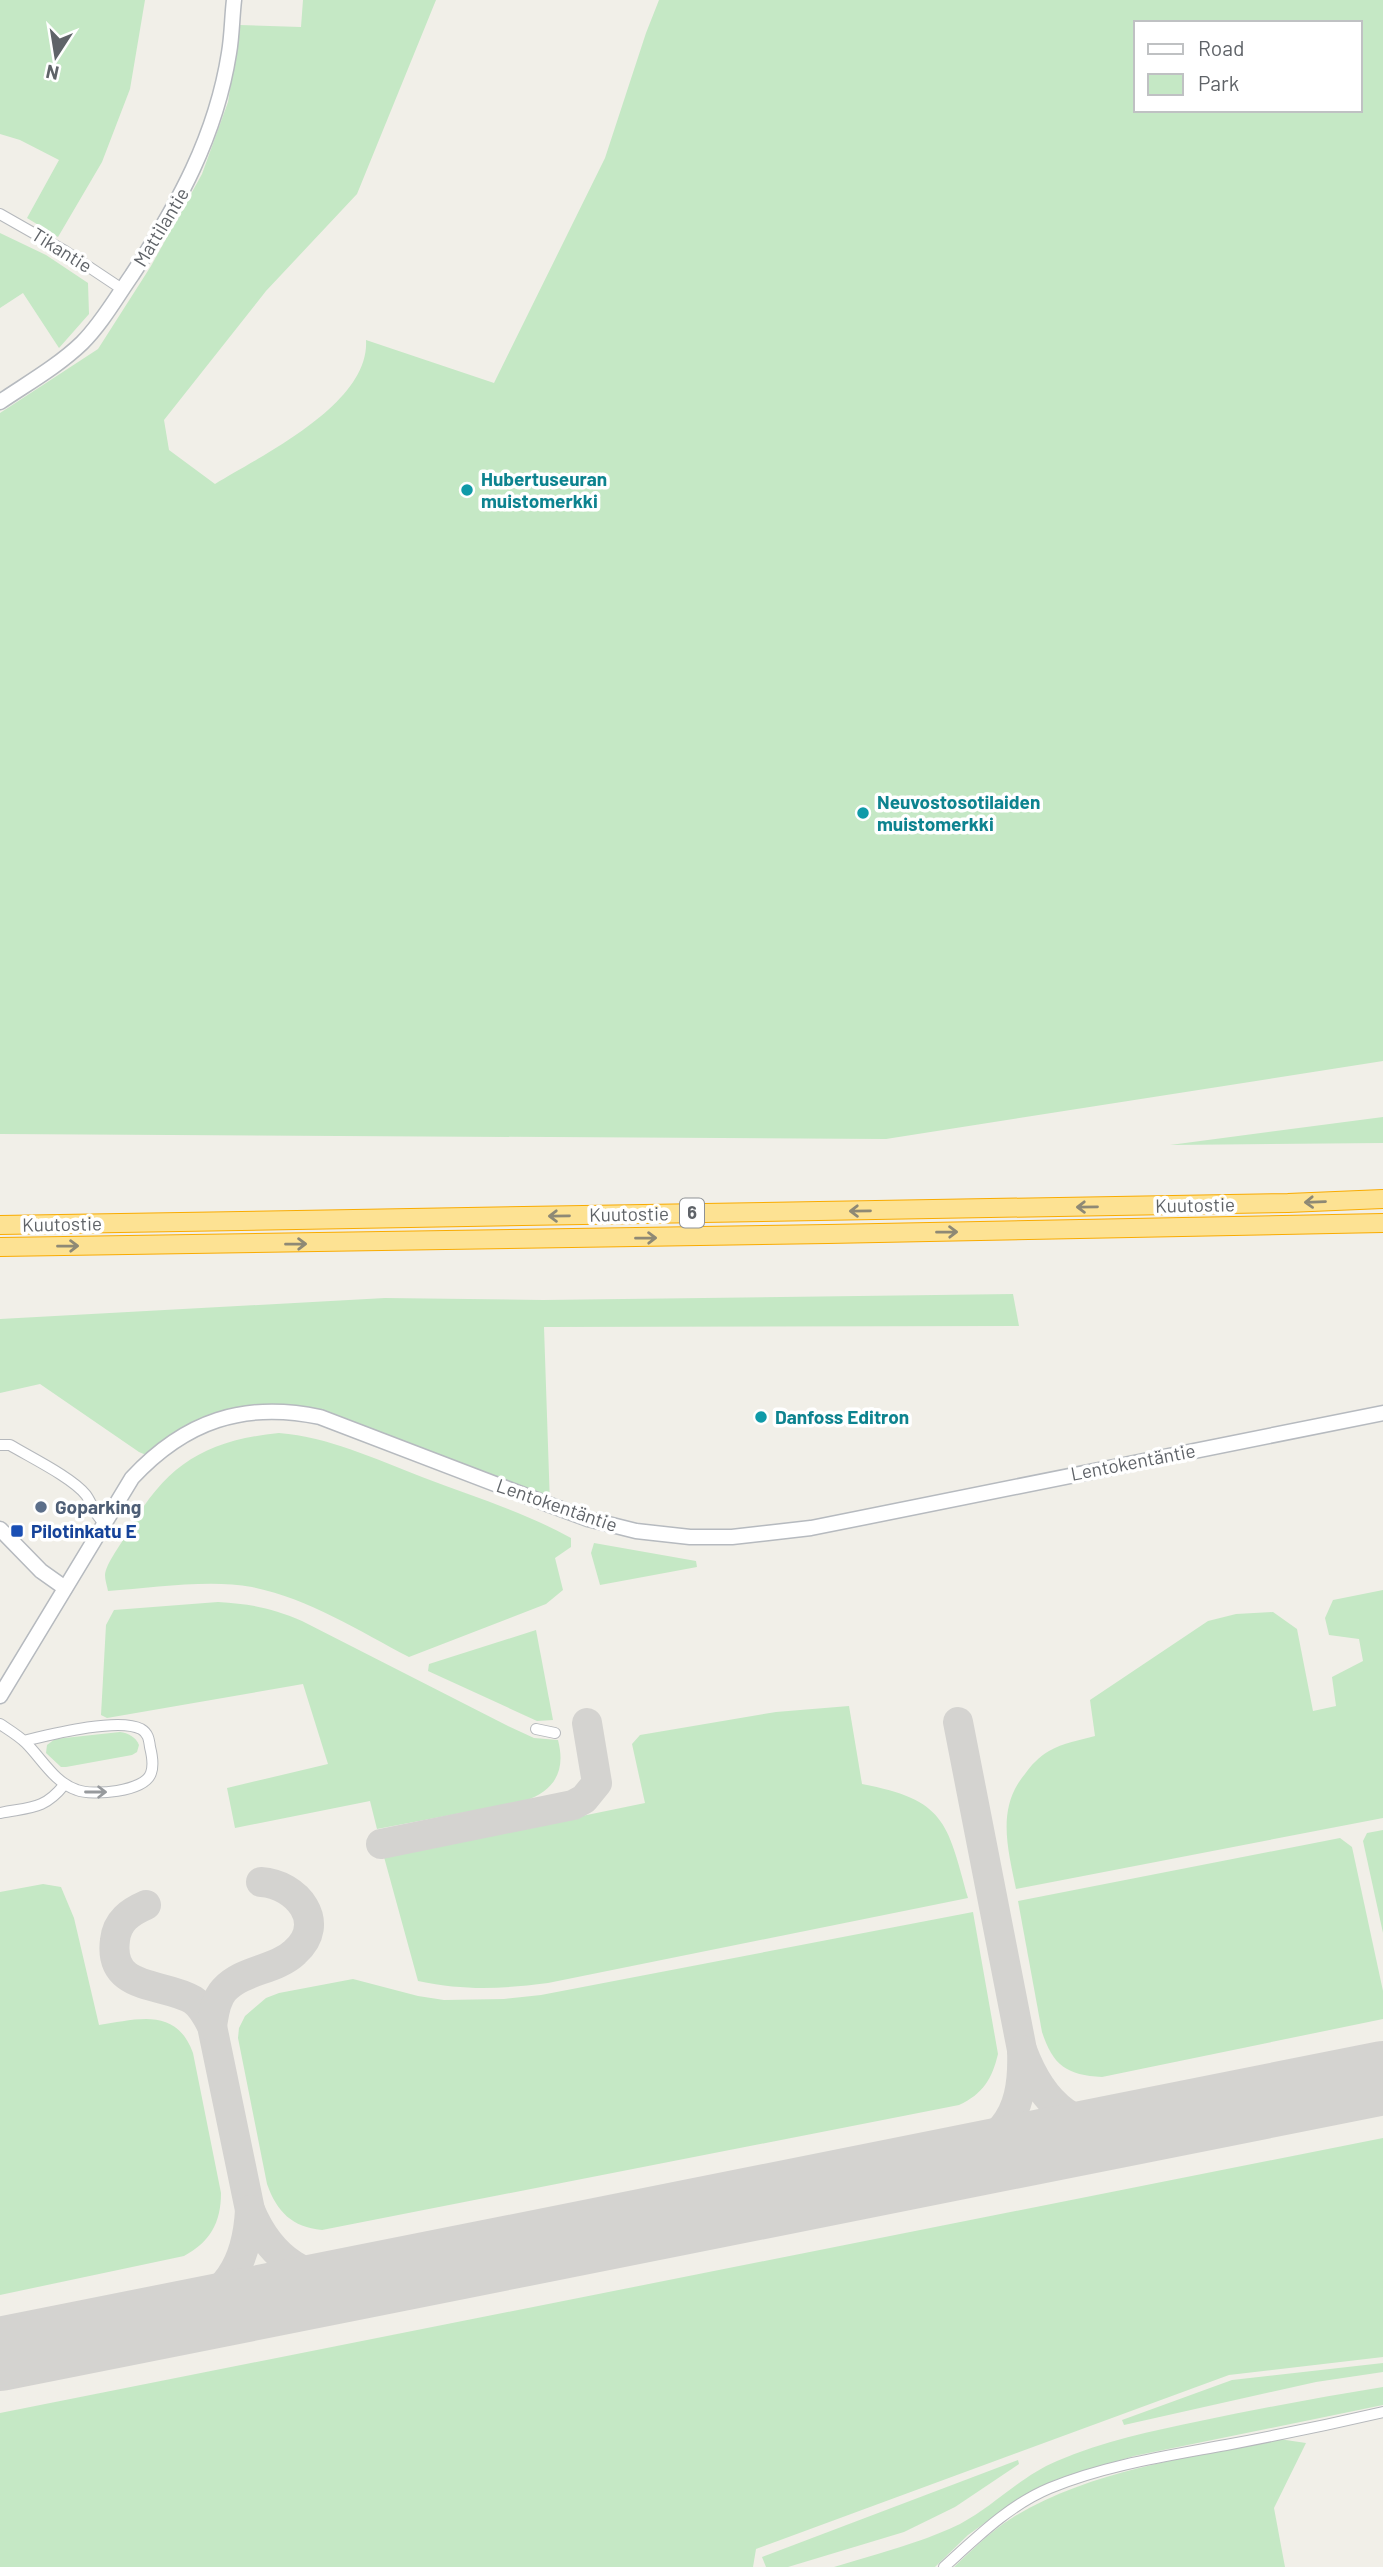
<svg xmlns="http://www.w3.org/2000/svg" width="1383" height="2567" font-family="Barlow,sans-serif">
<rect width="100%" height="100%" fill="#f1efe8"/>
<g fill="#c5e8c5" fill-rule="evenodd">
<polygon points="0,0 145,0 130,89 102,162 58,237 27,218 59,160 20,140 0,134"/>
<path d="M 303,0 L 436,0 L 357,194 L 266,291 L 164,420 L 169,450 L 215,484 C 262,455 370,404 366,340 L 494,383 L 605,158 L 646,33 L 659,0 L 1383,0 L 1383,1061 L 886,1139 L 0,1134 L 0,413 L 98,349 L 151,266 L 202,174 L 228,102 L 240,25 L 301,27 ZM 1136,23 L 1360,23 L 1360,110 L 1136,110 Z"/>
<polygon points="0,233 46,255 88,283 89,314 59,348 23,293 0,308"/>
<polygon points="1383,1117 1383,1143 1170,1145"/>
<polygon points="1013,1294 1019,1326 544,1327 550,1505 320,1417 237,1414 151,1457 139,1452 40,1384 0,1393 0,1319 385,1298 543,1300"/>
<path d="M 279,1433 C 329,1437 375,1459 422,1477 C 472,1496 524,1512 571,1538 L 571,1547 L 555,1558 L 563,1590 L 546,1604 L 409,1657 C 359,1631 308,1598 252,1587 C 208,1579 153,1588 108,1591 C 107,1586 105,1580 105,1575 C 106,1564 119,1547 125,1537 C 163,1468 200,1441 279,1433 Z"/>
<polygon points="594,1543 696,1561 697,1567 600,1585 591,1553"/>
<path d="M 1383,1590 L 1383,1818 L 1016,1889 C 1008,1849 996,1808 1025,1774 C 1031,1765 1039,1757 1049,1751 C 1063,1743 1080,1740 1095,1736 L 1090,1700 L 1208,1621 L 1236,1614 L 1273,1612 L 1297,1629 L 1313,1711 L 1336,1706 L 1332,1677 L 1363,1661 L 1359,1639 L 1329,1635 L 1325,1618 L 1333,1600 Z"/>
<path d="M 218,1602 C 251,1604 272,1608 302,1621 L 508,1726 L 534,1738 L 558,1740 C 566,1771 555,1790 525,1801 L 377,1829 L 370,1801 L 235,1828 L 227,1788 L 328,1764 L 303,1684 L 107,1718 L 101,1715 L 106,1625 L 114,1610 Z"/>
<polygon points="536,1630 553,1720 537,1721 428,1671 429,1664"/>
<path d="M 849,1706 L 862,1784 C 945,1800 947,1821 968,1898 L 548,1983 C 500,1989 467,1991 418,1981 L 384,1857 L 645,1803 L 632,1744 L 640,1735 L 776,1712 Z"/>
<path d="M 120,1732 C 128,1733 136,1737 139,1745 L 137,1752 L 132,1755 L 66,1767 L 61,1767 L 46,1753 L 47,1745 L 55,1739 Z"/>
<polygon points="1383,1830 1383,1933 1363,1841 1367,1833"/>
<path d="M 1340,1838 L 1352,1847 L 1383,1991 L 1383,2019 L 1102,2077 C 1067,2075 1053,2066 1042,2032 L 1018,1901 Z"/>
<path d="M 43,1884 L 61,1887 L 74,1918 L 99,2025 C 136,2020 176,2006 193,2053 L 221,2193 C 221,2223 210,2242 184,2256 L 0,2295 L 0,1892 Z"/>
<path d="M 973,1912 L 998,2054 C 992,2079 983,2094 959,2105 L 322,2230 C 292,2227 277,2212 267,2184 L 238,2038 L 239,2028 L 245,2016 L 266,1998 L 279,1993 L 353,1979 L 418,1996 L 444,2000 L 504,1999 L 541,1995 Z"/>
<polygon points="1383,2138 1383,2357 1229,2375 756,2549 753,2567 0,2567 0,2413"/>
<polygon points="1383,2363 1383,2372 1316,2382 1124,2425 1122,2420 1232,2380"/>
<path d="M 1383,2387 L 1383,2405 L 1134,2456 L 1055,2480 L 1017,2500 L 968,2535 L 935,2567 L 834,2567 C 876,2554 921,2543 960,2524 C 994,2506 1021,2476 1057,2461 C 1103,2441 1152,2431 1200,2421 C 1261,2408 1322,2397 1383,2387 Z"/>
<path d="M 1279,2439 L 1306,2443 L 1274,2508 L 1285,2567 L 954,2567 C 972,2550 991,2531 1012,2518 C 1089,2470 1191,2457 1279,2439 Z"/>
<polygon points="1018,2460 1019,2464 955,2507 904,2532 788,2567 766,2567 762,2557"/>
</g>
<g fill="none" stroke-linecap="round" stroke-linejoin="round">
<g stroke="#d4d3d0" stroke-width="30">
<polyline points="958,1722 1022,2050"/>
<polyline points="381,1844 573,1805 584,1799 597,1783 587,1723"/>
<path d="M 146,1905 C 130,1912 117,1921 115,1940 C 108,1992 164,1982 193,2000 C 202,2006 207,2016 212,2026 L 250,2210"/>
<path d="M 212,2026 C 214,2014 215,2000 224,1990 C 243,1969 275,1971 295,1952 C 328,1923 297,1884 261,1882"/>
<path d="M 936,2167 C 999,2143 1025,2122 1022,2050 C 1043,2106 1076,2134 1137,2127"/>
<path d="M 176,2319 C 226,2295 247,2266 250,2210 C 271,2260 307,2283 362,2282"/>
</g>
<polyline stroke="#d4d3d0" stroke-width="74" points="0,2354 1383,2078"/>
<defs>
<g id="street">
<polyline points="0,214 65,251 122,289"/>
<path d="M 0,1445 L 10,1445 C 30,1457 73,1478 86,1495 C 93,1505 94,1514 104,1523"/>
<path d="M 0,1724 C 9,1730 19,1736 26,1743 C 42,1759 55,1783 77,1790 C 92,1796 145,1792 151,1773 C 154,1765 152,1755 150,1747 C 149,1739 148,1733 141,1729 C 118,1717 49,1735 24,1741"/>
<polyline points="536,1729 555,1733"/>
<path d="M 0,1813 C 30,1807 44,1810 64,1785"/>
<path d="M 944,2567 C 976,2538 1009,2505 1050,2488 C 1106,2465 1167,2456 1226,2445 C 1279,2435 1331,2424 1383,2412"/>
</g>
<g id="secondary">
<path d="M 0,402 C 28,383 58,366 82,343 C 102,323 116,298 132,275 C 178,205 216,136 229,53 C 232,36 232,17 234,0"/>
<polyline points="0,1529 41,1571 65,1588"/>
<path d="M 0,1696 L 132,1478 C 185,1421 244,1401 320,1417 L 550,1505 L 588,1519 L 636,1531 L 690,1537 L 732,1537 L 811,1528 L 1383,1413"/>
</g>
<g id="highway">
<polyline points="0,1225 1288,1203 1383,1199"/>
<polyline points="0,1247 828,1234 1383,1223"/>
</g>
</defs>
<use href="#street" stroke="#b5b8bc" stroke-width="12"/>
<use href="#secondary" stroke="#b6babf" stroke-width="17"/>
<use href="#highway" stroke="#f9ab00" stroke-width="20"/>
<use href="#street" stroke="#fff" stroke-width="10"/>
<use href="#secondary" stroke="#fff" stroke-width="14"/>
<use href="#highway" stroke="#fde293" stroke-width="18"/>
</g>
<defs><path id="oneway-shaft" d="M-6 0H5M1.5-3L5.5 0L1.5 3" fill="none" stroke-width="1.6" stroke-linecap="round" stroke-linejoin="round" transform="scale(1.75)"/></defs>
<g stroke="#8e8975">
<use href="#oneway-shaft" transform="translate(1315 1202) rotate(178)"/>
<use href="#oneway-shaft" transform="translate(1087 1207) rotate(179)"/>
<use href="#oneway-shaft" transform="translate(860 1211) rotate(179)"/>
<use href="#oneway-shaft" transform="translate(559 1216) rotate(179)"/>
<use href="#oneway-shaft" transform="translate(947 1232) rotate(-1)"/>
<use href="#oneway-shaft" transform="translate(646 1238) rotate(-1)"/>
<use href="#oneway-shaft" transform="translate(296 1244) rotate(-1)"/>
<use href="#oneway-shaft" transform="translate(68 1246) rotate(-1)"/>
</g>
<use stroke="#979a9d" href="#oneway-shaft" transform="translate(96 1792)"/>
<g fill="#0f9aa8" stroke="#fff" stroke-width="2.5">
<circle cx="467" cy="490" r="7"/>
<circle cx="863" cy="813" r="7"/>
<circle cx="761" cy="1417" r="7"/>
</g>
<circle fill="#5c6f8a" stroke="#fff" stroke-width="2.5" cx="41" cy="1507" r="7"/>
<rect fill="#1a4fb4" stroke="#fff" stroke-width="2.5" x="10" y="1524" width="14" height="14" rx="3.5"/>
<g text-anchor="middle" stroke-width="7" stroke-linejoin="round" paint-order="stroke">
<rect fill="#fff" stroke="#8f9295" stroke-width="2" x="680" y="1198.5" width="24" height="29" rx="5"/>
<g font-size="18" font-weight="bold" fill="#5f6368">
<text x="692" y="1219">6</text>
</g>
<g font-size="19" fill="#5f6368" stroke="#fff">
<text transform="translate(161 227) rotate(-59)" y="7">Mattilantie</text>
<text transform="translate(62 250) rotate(32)" y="7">Tikantie</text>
<text transform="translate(1195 1205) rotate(-1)" y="7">Kuutostie</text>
<text transform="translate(629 1214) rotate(-1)" y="7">Kuutostie</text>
<text transform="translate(62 1224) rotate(-1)" y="7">Kuutostie</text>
<text transform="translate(1133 1462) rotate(-11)" y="7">Lentokentäntie</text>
<text transform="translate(557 1505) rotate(19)" y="7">Lentokentäntie</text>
</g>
<g font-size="19" font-weight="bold" fill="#0d838f" stroke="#fff" text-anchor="start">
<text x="481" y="486">Hubertuseuran<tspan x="481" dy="22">muistomerkki</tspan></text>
<text x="877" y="809">Neuvostosotilaiden<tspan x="877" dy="22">muistomerkki</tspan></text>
<text x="775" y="1424">Danfoss Editron</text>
</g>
<g font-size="19" font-weight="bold" fill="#4e5e75" stroke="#fff" text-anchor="start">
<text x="55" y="1514">Goparking</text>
</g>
<g font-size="19" font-weight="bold" fill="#164399" stroke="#fff" text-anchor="start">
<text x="31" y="1538">Pilotinkatu E</text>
</g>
</g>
<rect x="1134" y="21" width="228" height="91" fill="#ffffff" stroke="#bfc1c3" stroke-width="2"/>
<rect x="1148" y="44" width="35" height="10" fill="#ffffff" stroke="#bfc1c3" stroke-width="2"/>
<text x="1198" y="56" font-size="21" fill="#5f6368">Road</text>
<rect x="1148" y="74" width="35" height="21" fill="#c5e8c5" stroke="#bfc1c3" stroke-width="2"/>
<text x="1198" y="91" font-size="21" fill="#5f6368">Park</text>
<g transform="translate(56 56) rotate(192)" stroke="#ffffff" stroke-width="5" paint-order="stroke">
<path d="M0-5L12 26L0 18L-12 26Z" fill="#5f6368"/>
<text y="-10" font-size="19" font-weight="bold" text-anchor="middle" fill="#5f6368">N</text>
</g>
</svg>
